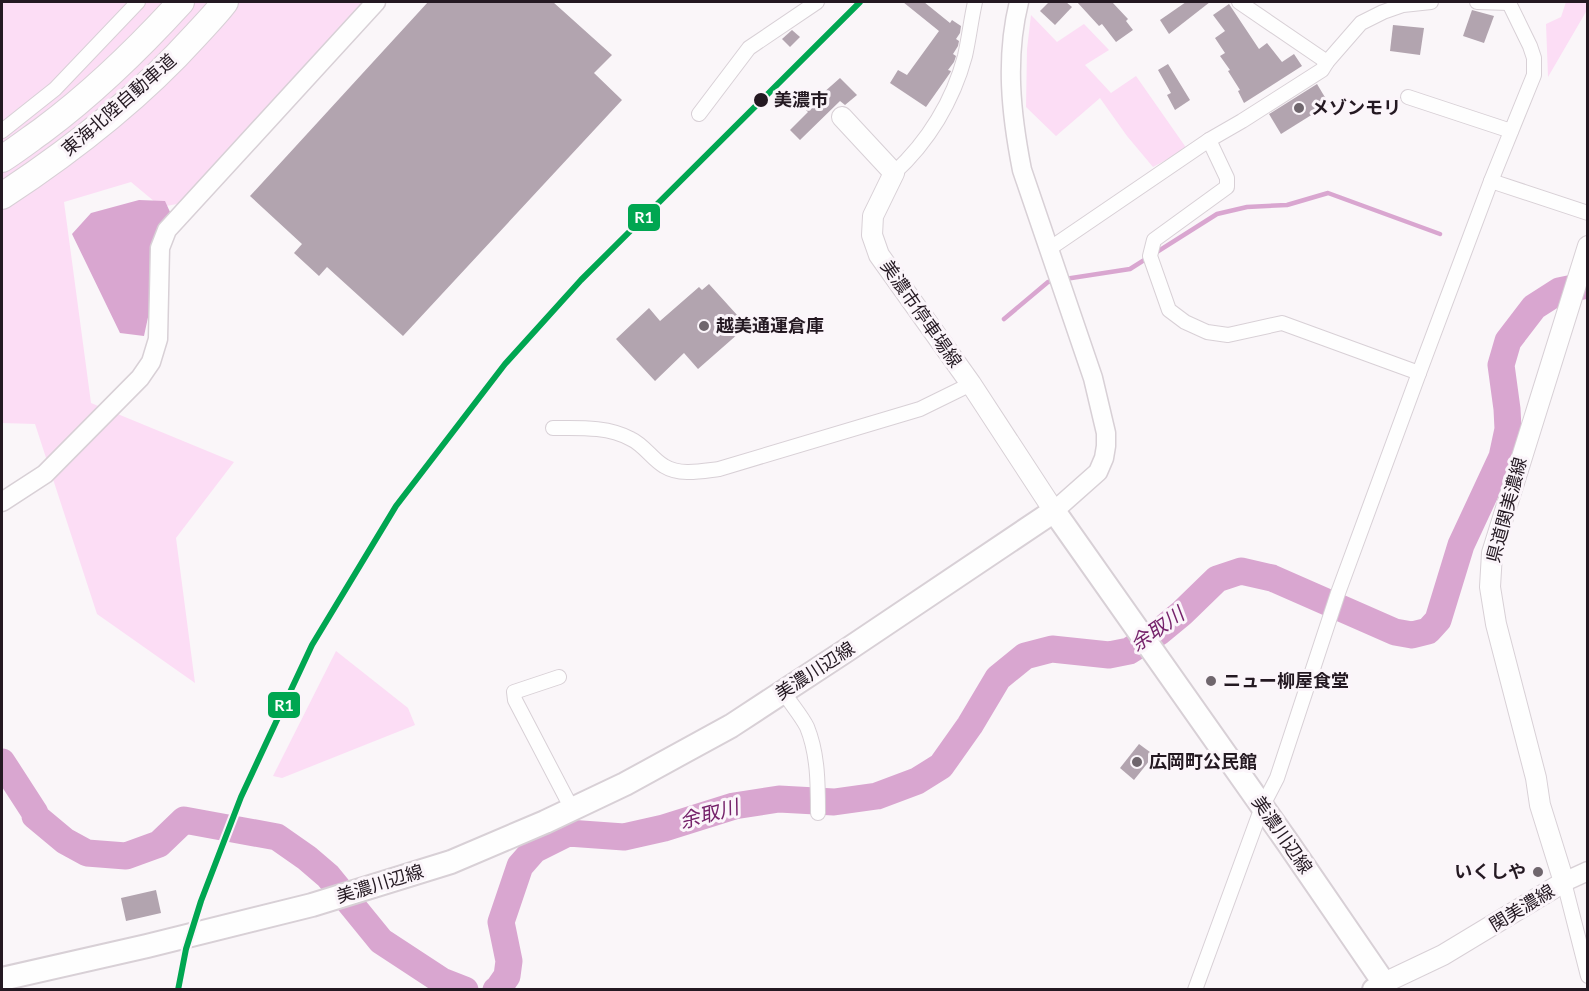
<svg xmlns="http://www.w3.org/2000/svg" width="1589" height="991" font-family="Lato,'Noto Sans JP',sans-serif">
<rect width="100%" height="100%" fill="#faf6f9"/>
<g fill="#fcddf5">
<polygon points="2,2 366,2 198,200 161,207 131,182 64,202 91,403 234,462 176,538 195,683 97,614 35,424 2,423"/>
<polygon points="1566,2 1587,2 1587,10 1548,77 1546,24 1561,17"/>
<polygon points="1031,15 1057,42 1084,24 1109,50 1085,65 1111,93 1136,76 1187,149 1153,167 1127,136 1100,98 1056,136 1026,107 1027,49"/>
<polygon points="336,651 408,708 415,725 282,778 273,776"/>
</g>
<path fill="#d9a6d0" d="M 139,200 L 165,201 L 170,212 C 141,246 155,270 150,308 C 148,317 146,327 144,336 L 120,333 L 72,234 L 91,213 Z"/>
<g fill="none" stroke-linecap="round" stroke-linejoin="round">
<g stroke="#d9a6d0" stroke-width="4.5">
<polyline points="1065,279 1130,269 1217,214 1247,207 1287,205 1328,193 1440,234"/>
<polyline points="1004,319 1048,282 1054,281"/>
</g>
<g stroke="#d9a6d0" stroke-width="27">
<polyline points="2,762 35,813 35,816 65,841 87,853 126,856 159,844 184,820 277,837 307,858 328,876 381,941 442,981 465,990"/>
<polyline points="496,990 498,989 507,976 509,961 501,922 520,866 534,850 568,833 624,837 664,828 734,806 779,799 834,802 877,796 917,781 941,766 970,725 998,678 1025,656 1052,649 1109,655 1129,651 1159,632 1182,613 1217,579 1241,571 1272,578 1395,632 1412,635 1428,631 1438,620 1461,545 1502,457 1508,429 1507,409 1501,365 1508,341 1534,307 1559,291 1588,285"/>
</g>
</g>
<g fill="#b2a4af">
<polygon points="428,2 553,2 612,55 594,73 622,100 403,336 327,267 319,276 294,253 302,244 250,196"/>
<polygon points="903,2 924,2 950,23 952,20 961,26 960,33 956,39 959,41 958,46 953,54 956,56 954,62 948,70 951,71 950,73 926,107 890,83 898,70 907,75 939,31"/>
<polygon points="1049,2 1066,2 1072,7 1055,25 1040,11"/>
<polygon points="1077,2 1112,2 1128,19 1126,21 1133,30 1116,42 1102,24 1099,26"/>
<polygon points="1186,2 1210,2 1169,34 1160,20"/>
<polygon points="1229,4 1259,49 1267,43 1282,62 1294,54 1302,66 1244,103 1238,91 1240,90 1228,71 1230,70 1220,56 1225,53 1215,38 1225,31 1213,15"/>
<polygon points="1472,10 1494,16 1484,43 1463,36"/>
<polygon points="1393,25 1424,28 1420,55 1390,51"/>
<polygon points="792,30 800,37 790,47 782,39"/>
<polygon points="1168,64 1190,100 1175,110 1167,95 1171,93 1158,70"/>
<polygon points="840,78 857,95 845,105 840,101 800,140 790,130 808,112 805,109"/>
<polygon points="1317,84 1329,104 1281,134 1269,114"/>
<polygon points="709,284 747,326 698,369 684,353 655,381 616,339 649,308 660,321 699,287 702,290"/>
<polygon points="1139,744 1154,755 1134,780 1120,768"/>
<polygon points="156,890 161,913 126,921 121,898"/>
</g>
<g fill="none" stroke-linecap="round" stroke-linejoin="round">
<defs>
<g id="minor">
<polyline points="1239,2 1327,62"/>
<polyline points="1477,2 1509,3"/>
<polyline points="1408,97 1511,131"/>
<polyline points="699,114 749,48 817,2"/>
<polyline points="2,131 55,89 138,2"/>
<polyline points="1209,140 1227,178 1227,187 1154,240 1150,256 1169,310 1185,322 1207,332 1228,335 1282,323 1419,373"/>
<path d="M 894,173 C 928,142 953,101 965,56 C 969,38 971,20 975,2"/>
<polyline points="1491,181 1588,213"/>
<polyline points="1049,249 1209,140 1242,121 1322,70 1327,62 1361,23 1383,12 1403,5 1431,2"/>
<path d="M 553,428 C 578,428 608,426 631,439 C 644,445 652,459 664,466 C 680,476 702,471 719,469 L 920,409 L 971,384"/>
<polyline points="559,677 514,692 515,700 572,809"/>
<path d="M 783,691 C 790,703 801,715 807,727 C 818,754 818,785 818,813"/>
<polyline points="1564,882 1588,976"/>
<polyline points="1195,990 1262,807 1277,778 1338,593 1419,373 1491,181 1534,75 1534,58 1530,46 1509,3 1510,2"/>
</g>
<g id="tertiary">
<path d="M 1019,2 C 1005,58 1011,114 1022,170 L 1093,378 L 1106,433 L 1106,446 L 1104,458 L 1098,472 L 1054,511"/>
<polyline points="2,502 45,474 140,378 151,362 158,339 160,248 167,230 376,2"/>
<polyline points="1564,882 1588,871"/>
</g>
<g id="secondary">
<polyline points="842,117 894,173 873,216 872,235 879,255 971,384 1054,511"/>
<polyline points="1384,983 1443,955 1564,882 1540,805 1536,778 1496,624 1490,587 1492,553 1588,246"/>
</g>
<polyline id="primary" points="2,979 147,946 312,905 451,862 545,822 625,784 731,726 847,650 1054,511 1288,843 1384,983 1374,990"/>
<g id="motorway">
<path d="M 2,159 C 16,150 29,140 43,130 C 94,92 139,48 181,2"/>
<path d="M 2,196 C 72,150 139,98 195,36 C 205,25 216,14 225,2"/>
</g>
</defs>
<use href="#minor" stroke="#d8d0d6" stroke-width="16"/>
<use href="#tertiary" stroke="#d8d0d6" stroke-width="21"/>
<use href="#secondary" stroke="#d8d0d6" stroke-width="22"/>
<use href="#primary" stroke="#d8d0d6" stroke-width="26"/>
<use href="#motorway" stroke="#d8d0d6" stroke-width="28"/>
<use href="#minor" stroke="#fefefe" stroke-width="14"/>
<use href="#tertiary" stroke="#fefefe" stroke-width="18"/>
<use href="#secondary" stroke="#fefefe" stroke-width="20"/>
<use href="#primary" stroke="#fefefe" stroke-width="22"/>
<use href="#motorway" stroke="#fefefe" stroke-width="26"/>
<defs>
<polyline id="rail-1" points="178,990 186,949 201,901 241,797 312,645 396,506 505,364 581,280 860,2"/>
</defs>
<use href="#rail-1" stroke="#fbf5fa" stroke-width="10"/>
<use href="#rail-1" stroke="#00a651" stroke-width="6"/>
</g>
<circle fill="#241922" stroke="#fbf5fa" stroke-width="2" cx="761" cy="100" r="8"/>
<g fill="#6f666d" stroke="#fbf5fa" stroke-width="2">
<circle cx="1299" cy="108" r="6"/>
<circle cx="704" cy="326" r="6"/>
<circle cx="1211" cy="681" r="6"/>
<circle cx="1137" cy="762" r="6"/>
<circle cx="1538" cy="872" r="6"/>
</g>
<g text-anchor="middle" stroke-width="6" stroke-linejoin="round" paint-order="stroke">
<g font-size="18" font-weight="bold" fill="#241922" stroke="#fbf5fa" text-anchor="start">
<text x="774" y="106">美濃市</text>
</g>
<g font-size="18" fill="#241922" stroke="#fbf5fa">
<text transform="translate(119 105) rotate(-41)" y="6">東海北陸自動車道</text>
<text transform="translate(921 314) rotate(55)" y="6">美濃市停車場線</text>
<text transform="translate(1507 510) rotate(-75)" y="6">県道関美濃線</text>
<text transform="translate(815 671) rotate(-33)" y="6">美濃川辺線</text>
<text transform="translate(1282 835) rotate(55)" y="6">美濃川辺線</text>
<text transform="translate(380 884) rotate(-17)" y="6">美濃川辺線</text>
<text transform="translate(1522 908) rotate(-31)" y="6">関美濃線</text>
</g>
<g font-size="18" font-weight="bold" fill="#241922" stroke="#fbf5fa" text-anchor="start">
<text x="1311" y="114">メゾンモリ</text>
<text x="716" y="332">越美通運倉庫</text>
<text x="1223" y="687">ニュー柳屋食堂</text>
<text x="1149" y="768">広岡町公民館</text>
<text x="1526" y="878" text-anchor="end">いくしや</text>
</g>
<g font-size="20" font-style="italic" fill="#76236b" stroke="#fbf5fa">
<text transform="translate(1157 629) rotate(-35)" y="7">余取川</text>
<text transform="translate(709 814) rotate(-15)" y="7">余取川</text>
</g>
</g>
<g stroke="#fbf5fa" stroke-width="2">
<rect x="627" y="203" width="34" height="29" rx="6" fill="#00a651"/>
<rect x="267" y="691" width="34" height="28" rx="6" fill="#00a651"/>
</g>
<g font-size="16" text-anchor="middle" font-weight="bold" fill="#fff">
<text x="644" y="223">R1</text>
<text x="284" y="711">R1</text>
</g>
<rect width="1589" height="991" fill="none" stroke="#241922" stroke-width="6"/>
</svg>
